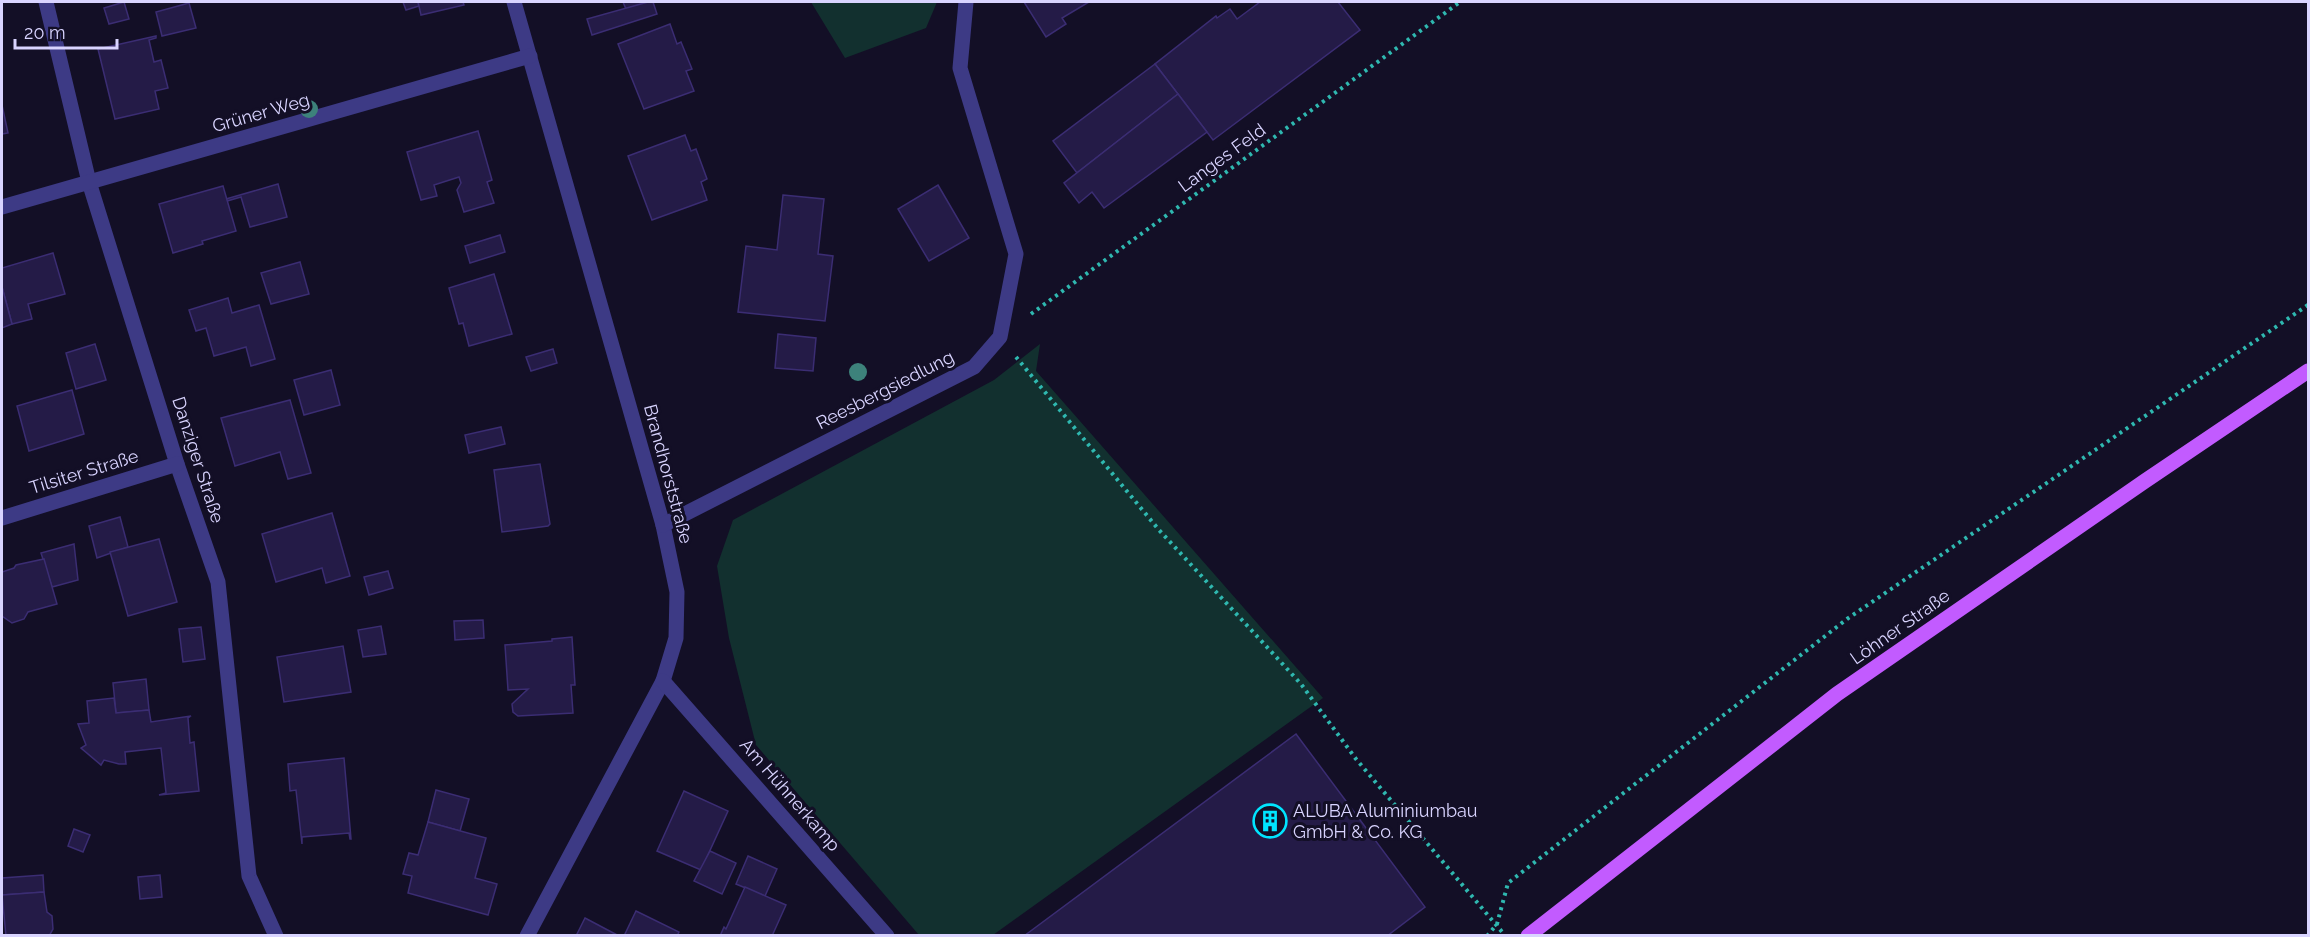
<svg xmlns="http://www.w3.org/2000/svg" width="2310" height="937" font-family="Raleway,sans-serif">
<rect width="100%" height="100%" fill="#130f26"/>
<g fill="#12302f">
<polygon points="811,2 937,2 926,28 845,58"/>
<polygon points="1040,344 1036,371 1323,698 993,935 919,935 756,745 729,638 717,566 733,520 994,380"/>
</g>
<g fill="#241b47" stroke="#3b2d73" stroke-width="1.5">
<polygon points="124,2 129,19 109,24 104,8"/>
<polygon points="403,2 418,2 419,6 406,10"/>
<polygon points="418,2 463,2 464,5 421,15"/>
<polygon points="623,2 648,2 626,9"/>
<polygon points="648,2 653,2 657,14 592,35 587,19"/>
<polygon points="1024,2 1089,2 1062,18 1066,24 1046,37"/>
<polygon points="1260,2 1338,2 1360,30 1213,140 1155,64 1216,16 1217,18 1230,9 1237,19"/>
<polygon points="189,3 196,28 162,36 156,12"/>
<polygon points="670,24 677,44 681,42 692,69 686,71 694,91 644,109 618,44"/>
<polygon points="156,36 156,38 149,40 154,62 161,60 168,88 155,91 159,109 115,119 98,49"/>
<polygon points="1155,64 1178,94 1077,173 1053,141"/>
<polygon points="1178,94 1207,132 1104,208 1092,192 1079,203 1064,183"/>
<polygon points="2,105 8,133 2,134"/>
<polygon points="478,131 492,180 487,182 494,203 464,212 457,190 461,183 459,177 434,185 437,196 421,200 407,152"/>
<polygon points="685,135 691,151 696,149 707,179 701,182 707,200 652,220 628,156"/>
<polygon points="278,184 287,217 250,227 241,197 227,201 226,199"/>
<polygon points="938,185 969,238 929,261 898,209"/>
<polygon points="223,186 236,231 202,241 203,244 173,253 159,204"/>
<polygon points="783,195 824,199 818,254 833,256 825,321 738,312 746,246 777,250"/>
<polygon points="500,235 505,252 470,263 465,246"/>
<polygon points="53,253 65,294 28,304 32,319 12,324 2,287 2,268"/>
<polygon points="300,262 309,294 271,304 261,273"/>
<polygon points="494,274 512,334 469,346 463,323 459,324 449,288"/>
<polygon points="2,287 12,324 2,328"/>
<polygon points="228,298 232,313 259,305 275,359 251,366 246,347 214,356 206,328 196,331 189,310"/>
<polygon points="778,334 816,338 813,371 775,368"/>
<polygon points="95,344 106,380 76,389 66,353"/>
<polygon points="553,349 557,363 531,371 526,357"/>
<polygon points="331,370 340,405 304,415 294,380"/>
<polygon points="72,390 84,434 29,451 17,406"/>
<polygon points="290,400 311,473 288,479 280,452 235,466 221,418"/>
<polygon points="501,427 505,444 469,453 465,435"/>
<polygon points="540,464 550,524 548,526 502,532 494,470"/>
<polygon points="332,513 350,576 326,583 322,568 276,582 262,534"/>
<polygon points="120,517 128,547 97,558 89,526"/>
<polygon points="159,539 177,602 128,616 110,552"/>
<polygon points="74,544 78,580 52,587 41,553"/>
<polygon points="44,559 57,604 28,612 24,619 12,623 2,616 2,572 14,568 16,565"/>
<polygon points="388,571 393,588 369,595 364,577"/>
<polygon points="483,620 484,638 455,640 454,621"/>
<polygon points="381,626 386,654 363,657 358,630"/>
<polygon points="201,627 205,659 183,662 179,629"/>
<polygon points="572,637 575,685 571,685 573,713 518,716 513,712 512,704 528,689 508,690 505,645 552,641 552,639"/>
<polygon points="343,646 351,692 284,702 277,657"/>
<polygon points="146,679 149,710 116,713 113,683"/>
<polygon points="114,698 116,713 149,710 151,722 191,716 188,718 190,743 194,742 199,791 159,795 166,793 161,748 125,752 126,764 119,764 104,760 101,765 81,748 86,745 78,724 89,723 87,701"/>
<polygon points="1296,734 1425,907 1387,936 1024,936"/>
<polygon points="344,758 351,839 350,839 349,833 302,837 302,844 296,790 290,791 288,764"/>
<polygon points="436,790 469,799 460,831 428,822"/>
<polygon points="684,791 728,811 701,870 657,851"/>
<polygon points="428,822 486,838 475,878 497,884 488,915 408,893 412,876 403,874 409,853 418,855"/>
<polygon points="74,829 90,835 83,852 68,846"/>
<polygon points="710,851 736,863 722,894 694,881"/>
<polygon points="748,856 777,869 765,896 736,884"/>
<polygon points="43,875 44,892 2,895 2,878"/>
<polygon points="160,875 162,897 140,899 138,877"/>
<polygon points="745,887 786,905 772,936 720,936 724,927 726,929"/>
<polygon points="44,892 47,912 52,916 53,929 49,936 6,936 2,895"/>
<polygon points="636,911 679,932 677,936 624,936"/>
<polygon points="585,918 619,936 576,936"/>
</g>
<g fill="none" stroke-linecap="round" stroke-linejoin="round">
<g stroke="#2fb8b0" stroke-width="4" stroke-dasharray="3 4.5" stroke-linecap="butt">
<polyline points="1031,314 1460,2"/>
<polyline points="1016,357 1159,530 1301,684 1356,759 1503,933"/>
<polyline points="1487,936 1497,924 1508,883 1847,619 2308,305"/>
</g>
<g stroke="#3d3a85" stroke-width="15">
<polyline points="46,2 89,182 177,464 218,582 249,876 276,936"/>
<polyline points="514,2 663,525 677,592 676,638 663,681 527,936"/>
<polyline points="2,207 530,56"/>
<polyline points="2,518 177,464"/>
<polyline points="663,525 974,367 1000,337 1016,254 960,68 966,2"/>
<polyline points="663,681 887,936"/>
</g>
<polyline stroke="#c25bff" stroke-width="15" points="1528,936 1837,694 2145,481 2308,371"/>
</g>
<g fill="#3d827b">
<circle cx="309" cy="109" r="9"/>
<circle cx="858" cy="372" r="9"/>
</g>
<defs>
<symbol id="building-ring" viewBox="-11 -11 22 22"><circle r="9.5" fill="#130f26" stroke="#00e5ff" stroke-width="1.5"/><path d="M-4-6H4V6H1V3H-1V6H-4ZM-2.5-4.3h1.7v1.8h-1.7ZM.8-4.3h1.7v1.8H.8ZM-2.5-1h1.7V.8h-1.7ZM.8-1h1.7V.8H.8Z" fill="#00e5ff"/></symbol>
</defs>
<g fill-rule="evenodd">
<use href="#building-ring" x="1251" y="802" width="38" height="38"/>
</g>
<g text-anchor="middle" stroke-width="6" stroke-linejoin="round" paint-order="stroke">
<g font-size="18" fill="#d9d4ff" stroke="#130f26">
<text transform="translate(261 113) rotate(-16)" y="6">Grüner Weg</text>
<text transform="translate(1222 158) rotate(-36)" y="6">Langes Feld</text>
<text transform="translate(885 390) rotate(-27)" y="6">Reesbergsiedlung</text>
<text transform="translate(198 460) rotate(72)" y="6">Danziger Straße</text>
<text transform="translate(84 472) rotate(-17)" y="6">Tilsiter Straße</text>
<text transform="translate(668 474) rotate(75)" y="6">Brandhorststraße</text>
<text transform="translate(1900 627) rotate(-35)" y="6">Löhner Straße</text>
<text transform="translate(790 795) rotate(49)" y="6">Am Hühnerkamp</text>
</g>
<g font-size="18" fill="#d9d4ff" stroke="#130f26" text-anchor="start">
<text x="1293" y="817">ALUBA Aluminiumbau<tspan x="1293" dy="21">GmbH &amp; Co. KG</tspan></text>
</g>
</g>
<rect width="2310" height="937" fill="none" stroke="#d9d4ff" stroke-width="6"/>
<path d="M15 39v9h102v-9" fill="none" stroke="#d9d4ff" stroke-width="3"/>
<text x="24" y="39" font-size="18" fill="#d9d4ff" stroke="#130f26" stroke-width="4.5" paint-order="stroke">20 m</text>
</svg>
